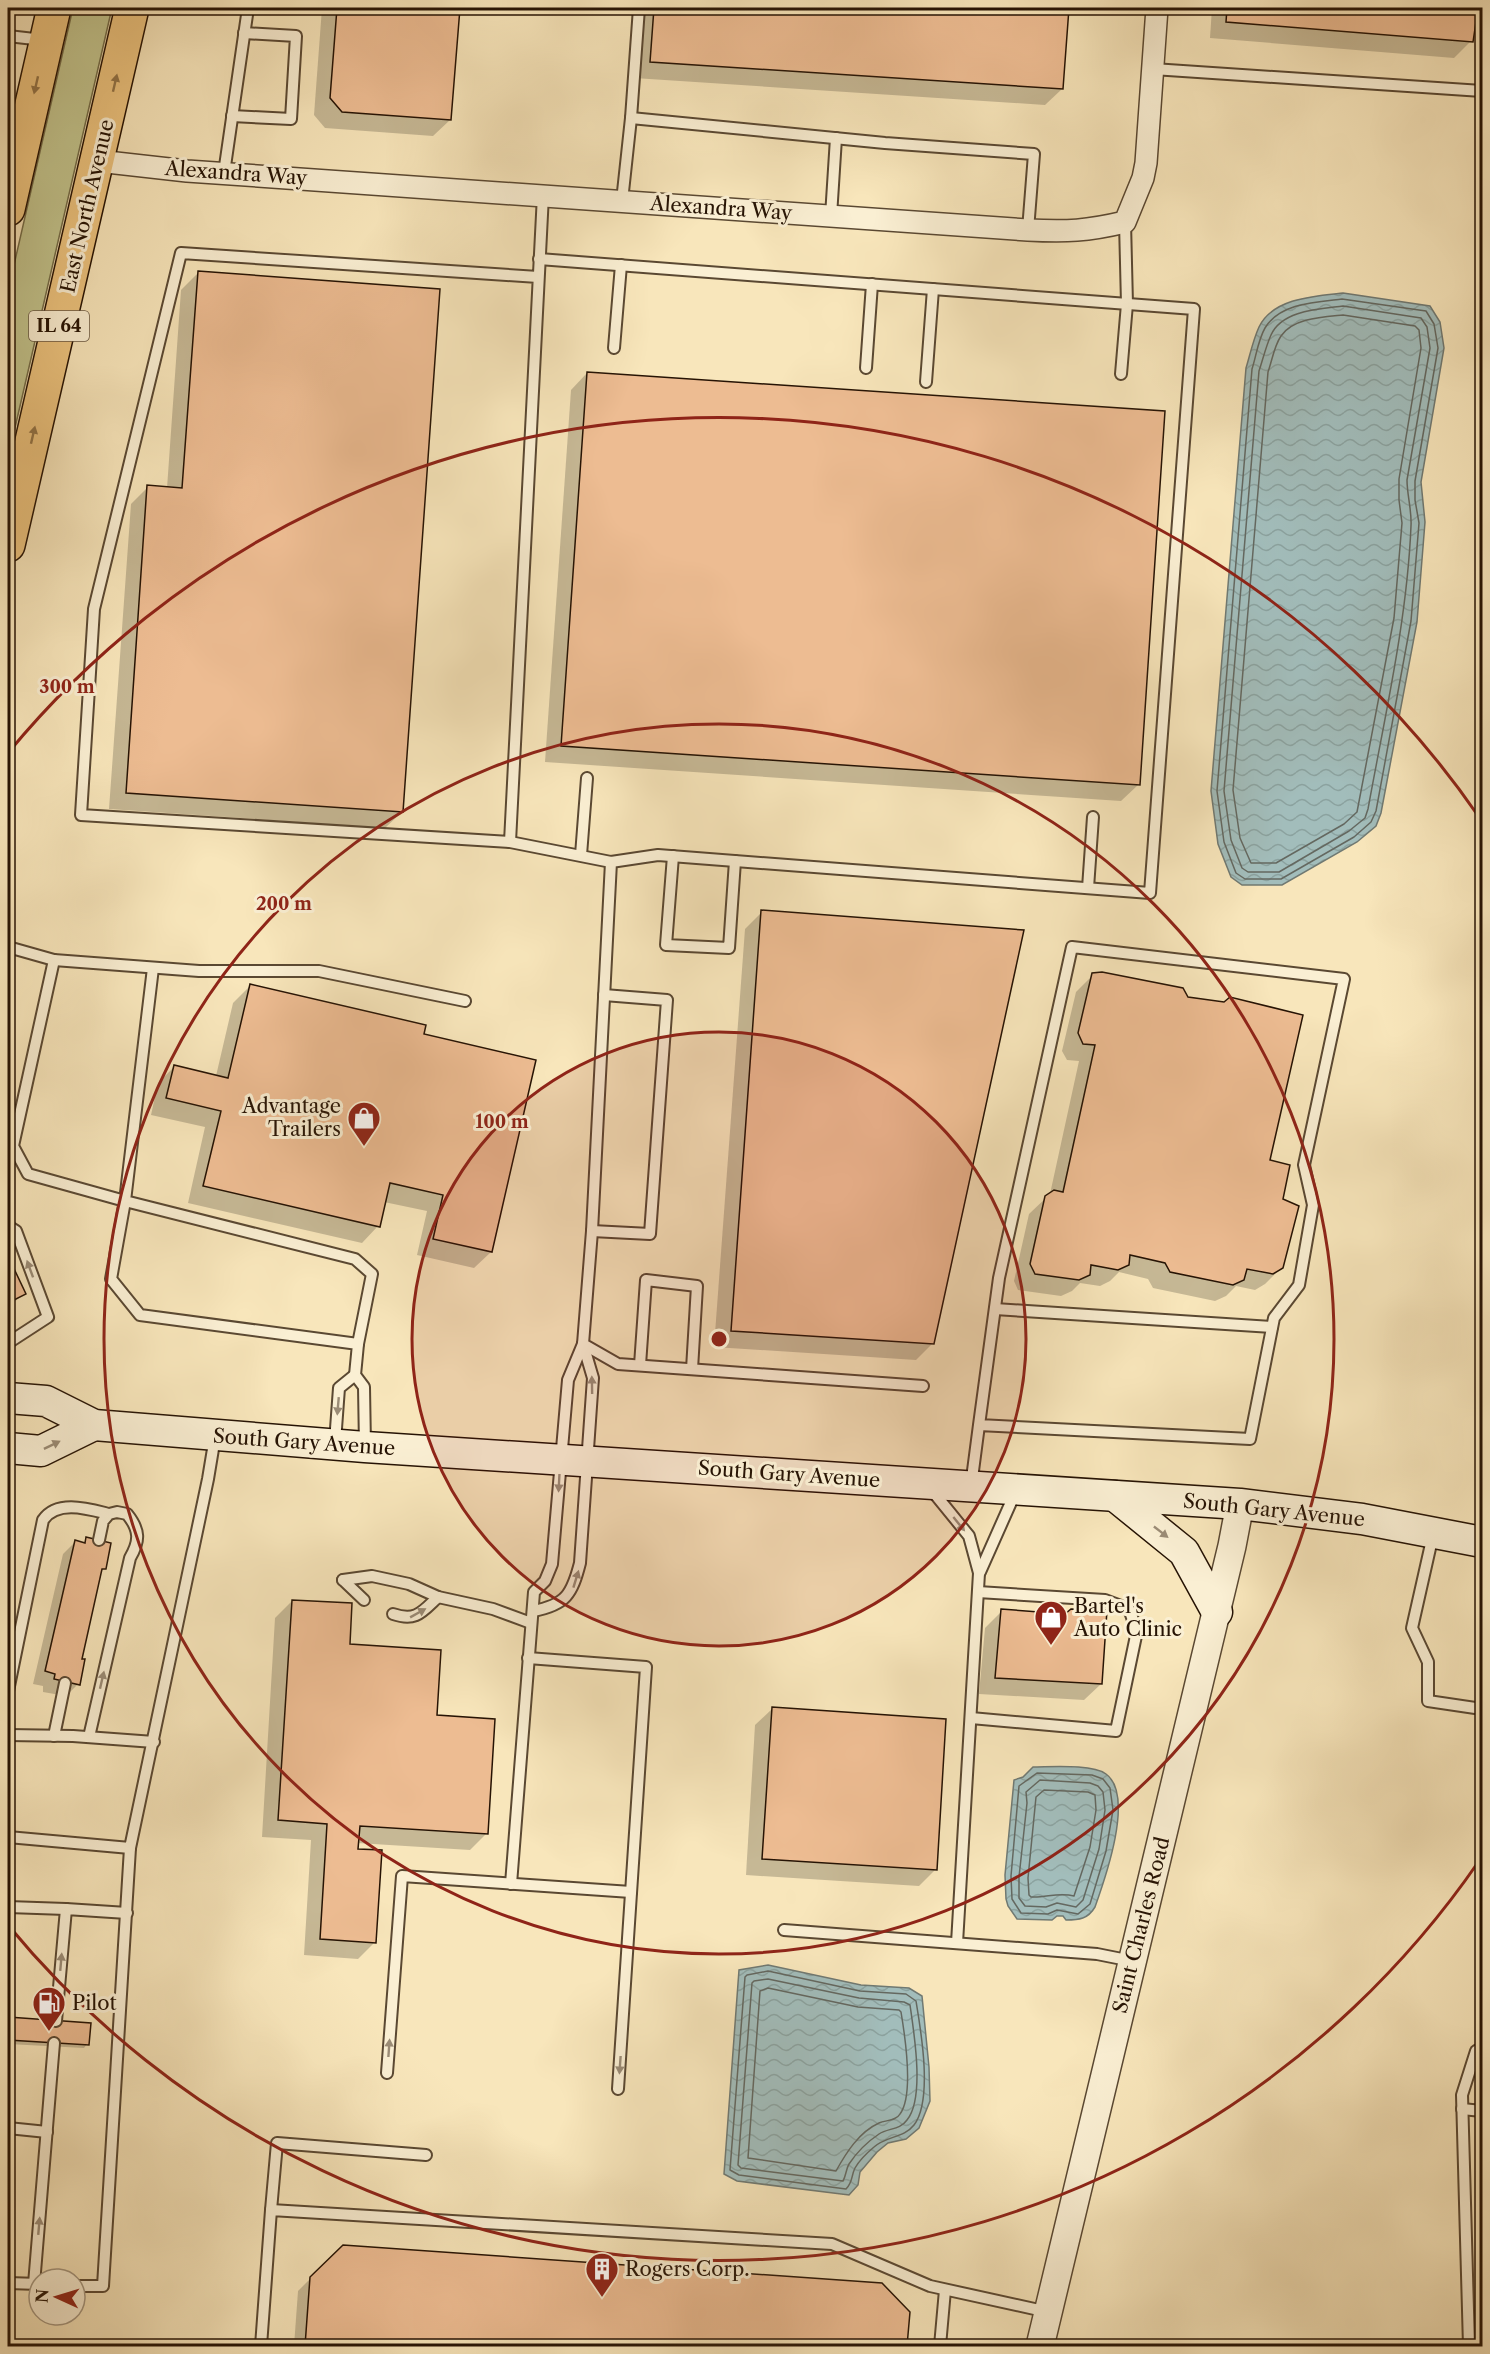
<svg xmlns="http://www.w3.org/2000/svg" width="1490" height="2354" font-family="'Libre Caslon Text',serif">
<defs>
<pattern id="water-waves" width="16" height="10" patternUnits="userSpaceOnUse" patternTransform="scale(1.5)"><rect width="16" height="10" fill="#a2bdbb"/><path d="M0 5q4-4 8 0t8 0" fill="none" stroke="#8ba29f"/></pattern>
</defs>
<rect width="100%" height="100%" fill="#f8e6bb"/>
<filter id="stains"><feTurbulence type="fractalNoise" baseFrequency=".00333" numOctaves="4"/><feColorMatrix values="0 0 0 0 .2 0 0 0 0 .09 0 0 0 0 .02 0 0 0 .5 -.17"/></filter>
<radialGradient id="worn" r=".72"><stop offset=".6" stop-color="#630" stop-opacity="0"/><stop offset="1" stop-color="#630" stop-opacity=".3"/></radialGradient>
<polygon fill="#c2c48d" stroke="#746c48" stroke-width="1.5" points="73,8 112,8 8,458 8,291"/>
<g fill="url(#water-waves)" stroke="#707972" stroke-width="1.5">
<path d="M 1343,293 L 1430,306 L 1440,322 L 1444,348 L 1421,482 L 1425,522 L 1417,622 L 1381,813 L 1376,826 L 1357,842 L 1282,885 L 1242,885 L 1231,877 L 1218,844 L 1211,791 L 1246,368 C 1250,355 1253,340 1259,327 C 1273,298 1315,296 1343,293 Z"/>
<path d="M 1033,1767 C 1052,1767 1092,1764 1106,1774 C 1135,1795 1105,1879 1095,1907 C 1088,1919 1079,1920 1066,1920 L 1063,1916 L 1057,1916 L 1052,1920 L 1017,1919 L 1008,1906 L 1006,1899 L 1005,1875 L 1014,1780 L 1023,1777 Z"/>
<polygon points="768,1965 861,1985 909,1988 922,1996 929,2067 930,2101 919,2128 906,2139 888,2143 877,2152 860,2172 858,2185 849,2195 737,2181 724,2174 739,1970"/>
</g>
<g fill="#0003">
<polygon points="322,8 459,8 450,120 433,136 325,128 314,115"/>
<polygon points="639,8 1067,8 1062,89 1045,105 634,78"/>
<polygon points="1212,8 1477,8 1471,41 1454,58 1210,38"/>
<polygon points="198,273 402,812 385,828 109,809 131,504 148,487 167,488 181,290"/>
<polygon points="587,373 1138,785 1121,801 545,762 571,390"/>
<polygon points="762,912 933,1343 916,1360 714,1347 745,929"/>
<polygon points="1093,975 1268,1161 1282,1200 1282,1267 1265,1284 1255,1290 1236,1286 1226,1296 1215,1301 1153,1288 1148,1279 1119,1272 1110,1281 1100,1286 1080,1283 1072,1291 1061,1296 1018,1290 1014,1281 1029,1214 1050,1194 1079,1061 1067,1060 1062,1051 1076,992"/>
<polygon points="250,986 422,1035 534,1061 491,1252 474,1268 417,1255 427,1211 384,1202 378,1226 362,1243 188,1203 205,1127 151,1115 158,1083 174,1067 216,1076 233,1003"/>
<polygon points="8,1259 24,1293 8,1308"/>
<polygon points="87,1539 104,1568 100,1573 80,1660 78,1684 66,1696 43,1692 43,1686 33,1684 63,1554 75,1542 82,1544"/>
<polygon points="292,1601 348,1645 487,1833 470,1850 357,1843 357,1850 375,1942 358,1959 304,1955 311,1840 262,1837 275,1618"/>
<polygon points="1002,1611 1065,1615 1101,1684 1084,1700 979,1694 985,1628"/>
<polygon points="772,1709 935,1870 919,1886 746,1875 755,1725"/>
<polygon points="8,2018 89,2024 87,2044 84,2048 8,2044"/>
<polygon points="343,2246 908,2313 906,2346 294,2346 298,2291"/>
</g>
<g fill="none" stroke-linecap="round" stroke-linejoin="round">
<g stroke="#646860" stroke-width="1.5">
<path d="M 1342,299 L 1426,311 L 1434,324 L 1438,348 L 1415,481 L 1415,500 L 1419,523 L 1411,621 L 1376,811 L 1371,822 L 1354,837 L 1281,879 L 1245,879 L 1236,873 L 1224,842 L 1217,791 L 1252,369 C 1256,357 1258,340 1265,328 C 1280,303 1316,302 1342,299 Z"/>
<path d="M 1343,306 L 1421,318 L 1427,327 L 1430,348 L 1407,480 C 1407,495 1412,511 1411,526 C 1407,621 1385,715 1368,809 L 1365,818 L 1349,831 L 1279,872 L 1248,872 L 1242,868 L 1231,840 L 1224,791 L 1259,371 C 1263,359 1266,346 1271,335 C 1282,310 1320,309 1343,306 Z"/>
<path d="M 1343,315 L 1415,326 L 1419,330 L 1421,348 L 1399,479 L 1399,500 L 1402,523 L 1394,618 L 1357,812 L 1344,824 L 1276,863 L 1251,863 L 1240,838 L 1233,790 L 1268,372 C 1272,361 1274,346 1281,336 C 1293,318 1323,317 1343,315 Z"/>
<polygon points="1037,1773 1092,1775 1103,1779 1110,1788 1113,1810 1106,1851 1090,1904 1078,1914 1057,1910 1048,1914 1021,1913 1012,1899 1011,1876 1019,1786"/>
<polygon points="1040,1780 1090,1783 1098,1786 1103,1792 1105,1810 1099,1849 1083,1900 1076,1907 1057,1903 1046,1907 1025,1906 1019,1898 1019,1877 1027,1803 1026,1792"/>
<path d="M 1044,1790 L 1088,1792 L 1095,1795 L 1096,1810 L 1090,1847 L 1074,1896 C 1058,1892 1046,1898 1031,1897 L 1029,1895 L 1028,1878 L 1036,1797 Z"/>
<path d="M 768,1971 L 860,1991 L 906,1994 L 916,2001 C 921,2031 933,2100 914,2125 C 904,2138 886,2136 874,2147 C 868,2152 859,2161 855,2168 C 851,2176 853,2182 846,2189 L 739,2175 L 730,2170 L 745,1977 L 747,1975 Z"/>
<path d="M 768,1979 L 859,1998 L 904,2002 L 910,2005 C 914,2033 925,2098 907,2120 C 900,2130 888,2128 879,2134 C 867,2142 857,2152 849,2164 C 846,2169 846,2176 843,2181 L 741,2168 L 738,2165 L 752,1983 L 754,1981 Z"/>
<path d="M 768,1988 L 858,2007 L 899,2010 L 901,2012 C 905,2036 914,2095 900,2114 C 896,2121 886,2120 879,2123 C 859,2132 846,2153 836,2171 L 748,2158 L 760,1991 Z"/>
</g>
</g>
<g fill="#edbc92" stroke="#261304" stroke-width="1.5">
<polygon points="337,8 460,8 451,120 342,112 330,98"/>
<polygon points="654,8 1069,8 1063,89 650,62"/>
<polygon points="1227,8 1478,8 1473,42 1226,22"/>
<polygon points="198,271 440,289 403,812 126,793 147,485 182,488"/>
<polygon points="587,372 1165,411 1140,785 561,746"/>
<polygon points="761,910 1024,930 934,1344 731,1331"/>
<polygon points="1102,972 1183,988 1188,997 1224,1002 1230,997 1303,1015 1270,1160 1290,1165 1283,1199 1299,1206 1283,1268 1273,1274 1247,1269 1244,1280 1233,1285 1170,1272 1165,1263 1130,1255 1129,1265 1118,1270 1091,1265 1090,1275 1079,1280 1035,1274 1030,1264 1045,1196 1054,1190 1063,1192 1095,1045 1083,1044 1078,1033 1092,973"/>
<polygon points="250,984 426,1025 424,1034 536,1060 492,1252 433,1239 443,1195 390,1183 380,1227 203,1186 221,1111 166,1098 174,1065 228,1078"/>
<polygon points="8,1256 26,1294 8,1303"/>
<polygon points="86,1537 111,1543 106,1569 102,1569 82,1659 85,1659 80,1685 54,1679 55,1674 45,1671 75,1540 85,1543"/>
<polygon points="292,1600 352,1603 350,1644 441,1650 437,1715 495,1719 488,1834 360,1826 358,1849 382,1850 376,1943 320,1939 327,1824 278,1820"/>
<polygon points="1001,1609 1065,1614 1071,1609 1107,1610 1102,1684 995,1678"/>
<polygon points="772,1707 946,1719 937,1870 762,1859"/>
<polygon points="8,2017 91,2023 89,2045 8,2040"/>
<polygon points="343,2245 882,2283 910,2312 907,2346 305,2346 310,2277"/>
</g>
<g fill="none" stroke-linecap="round" stroke-linejoin="round">
<defs>
<g id="service">
<polyline points="8,36 43,40"/>
<polyline points="1153,69 1482,91"/>
<polyline points="232,116 291,119 296,36 244,33"/>
<polyline points="631,118 639,8"/>
<polyline points="224,173 248,8"/>
<polyline points="622,201 631,118 885,143 1034,154 1028,230"/>
<polyline points="831,216 836,138"/>
<polyline points="539,259 1194,309 1150,893 658,855 611,862 592,1231 583,1344 618,1364 923,1386"/>
<polyline points="538,277 181,253 94,609 81,815 510,842 543,195"/>
<polyline points="614,348 621,265"/>
<polyline points="866,368 872,284"/>
<polyline points="1121,374 1127,304 1125,222"/>
<polyline points="926,382 933,289"/>
<polyline points="510,842 611,862"/>
<polyline points="581,855 587,778"/>
<polyline points="673,856 666,945 729,948 735,861"/>
<polyline points="1088,888 1093,817"/>
<polyline points="8,947 54,960 13,1146 28,1174 125,1201 111,1279 140,1315 358,1344 355,1375 364,1387 365,1446"/>
<polyline points="54,960 199,971 319,971 465,1001"/>
<polyline points="153,968 125,1201 355,1259 372,1274 358,1344"/>
<polyline points="8,1226 16,1231 48,1317 8,1343"/>
<polyline points="592,1231 650,1234 667,1000 604,995"/>
<polyline points="995,1309 1272,1327"/>
<polyline points="640,1365 646,1280 697,1286 692,1369"/>
<polyline points="335,1442 339,1388 355,1375"/>
<polyline points="971,1486 979,1425 999,1278 1072,947 1344,979 1304,1165 1313,1205 1299,1285 1274,1318 1250,1439 979,1425"/>
<polyline points="930,1488 969,1536 979,1573 957,1943"/>
<polyline points="1433,1535 1412,1628 1428,1662 1428,1701 1482,1709"/>
<polyline points="980,1572 1016,1491"/>
<polyline points="343,1580 372,1576 409,1584 438,1597 493,1609 531,1623"/>
<polyline points="343,1580 364,1600"/>
<path d="M 533,1611 C 566,1605 572,1594 580,1563 L 593,1378 L 583,1344"/>
<path d="M 393,1614 C 416,1622 422,1612 438,1597"/>
<polyline points="528,1658 646,1667 618,2089"/>
<path d="M 8,1691 L 43,1520 C 57,1499 89,1509 109,1514"/>
<polyline points="971,1718 1116,1731 1137,1631 1129,1609 1105,1600 978,1592"/>
<polyline points="8,1735 73,1736 154,1742"/>
<polyline points="54,1736 65,1683"/>
<path d="M 89,1737 L 130,1558 C 140,1541 140,1530 127,1514 L 117,1512 L 109,1514 L 103,1521 L 99,1540"/>
<polyline points="8,1837 130,1848 208,1479 215,1437"/>
<polyline points="511,1884 534,1592 545,1581 552,1564 568,1380 583,1344"/>
<polyline points="8,1907 66,1909"/>
<polyline points="784,1930 1097,1954 1132,1961"/>
<polyline points="56,2021 66,1909 127,1913"/>
<polyline points="387,2073 402,1876 631,1892"/>
<polyline points="1462,2109 1482,2111"/>
<polyline points="8,2128 47,2132"/>
<polyline points="271,2210 277,2143 426,2155"/>
<polyline points="8,2283 39,2284"/>
<polyline points="34,2284 54,2043"/>
<polyline points="75,2286 103,2286 130,1848"/>
<polyline points="261,2346 271,2210 832,2244 930,2286 1048,2312"/>
<polyline points="940,2346 945,2290"/>
<polyline points="1469,2346 1462,2095 1476,2051 1482,2048"/>
</g>
<path id="minor" d="M 98,161 L 187,171 L 1028,230 C 1067,232 1087,231 1125,222 L 1143,178 L 1146,163 L 1157,8"/>
<polyline id="tertiary" points="1040,2346 1232,1546 1240,1504"/>
<g id="secondary">
<polyline points="8,1398 46,1401 94,1425 365,1447 1240,1504 1362,1519 1482,1542"/>
<polyline points="8,1448 41,1451 94,1425"/>
<polyline points="1115,1496 1184,1552 1217,1612"/>
</g>
<g id="primary">
<polyline points="8,209 54,8"/>
<polyline points="8,545 132,8"/>
</g>
</defs>
<use href="#service" stroke="#5a4832" stroke-width="14"/>
<use href="#minor" stroke="#5a4832" stroke-width="24"/>
<use href="#tertiary" stroke="#5a4832" stroke-width="30"/>
<use href="#secondary" stroke="#261304" stroke-width="33"/>
<use href="#primary" stroke="#261304" stroke-width="36"/>
<use href="#service" stroke="#faefd3" stroke-width="10"/>
<use href="#minor" stroke="#faefd3" stroke-width="21"/>
<use href="#tertiary" stroke="#faefd3" stroke-width="27"/>
<use href="#secondary" stroke="#faefd3" stroke-width="30"/>
<use href="#primary" stroke="#ecc37e" stroke-width="33"/>
</g>
<defs><path id="oneway-solid" d="M-6-.8H1V-3.2L6.5 0L1 3.2V.8H-6Z" transform="scale(1.5)"/></defs>
<g fill="#937447">
<use href="#oneway-solid" transform="translate(115 83) rotate(-77)"/>
<use href="#oneway-solid" transform="translate(36 85) rotate(103)"/>
<use href="#oneway-solid" transform="translate(33 435) rotate(-77)"/>
</g>
<g fill="#9b8c76">
<use href="#oneway-solid" transform="translate(30 1269) rotate(-110)"/>
<use href="#oneway-solid" transform="translate(592 1385) rotate(-91)"/>
<use href="#oneway-solid" transform="translate(338 1406) rotate(95)"/>
<use href="#oneway-solid" transform="translate(52 1445) rotate(-26)"/>
<use href="#oneway-solid" transform="translate(559 1483) rotate(93)"/>
<use href="#oneway-solid" transform="translate(959 1524) rotate(51)"/>
<use href="#oneway-solid" transform="translate(1161 1532) rotate(38)"/>
<use href="#oneway-solid" transform="translate(576 1579) rotate(-73)"/>
<use href="#oneway-solid" transform="translate(418 1613) rotate(-29)"/>
<use href="#oneway-solid" transform="translate(102 1680) rotate(-77)"/>
<use href="#oneway-solid" transform="translate(61 1962) rotate(-85)"/>
<use href="#oneway-solid" transform="translate(389 2048) rotate(-86)"/>
<use href="#oneway-solid" transform="translate(620 2065) rotate(94)"/>
<use href="#oneway-solid" transform="translate(39 2226) rotate(-85)"/>
</g>
<circle cx="719" cy="1339" r="307" fill="#8f2418" fill-opacity=".12"/>
<g fill="none" stroke="#8f2418" stroke-width="3">
<circle cx="719" cy="1339" r="307"/>
<circle cx="719" cy="1339" r="615"/>
<path d="M1479 1861A922 922 0 0 1 8 1925M8 753A922 922 0 0 1 1479 817"/>
</g>
<defs>
<symbol id="shop-pin" viewBox="-11 -11 22 30"><path d="M0 17L-7.5 6A9.5 9.5 0 1 1 7.5 6Z" fill="#8f2418" stroke="#faefd3"/><path d="M-5-2.5h2.3a2.7 3.5 0 0 1 5.4 0H5L5.5 6h-11ZM-1.5-2.5h3a1.5 2.3 0 0 0-3 0Z" fill="#fff"/></symbol>
<symbol id="fuel-pin" viewBox="-11 -11 22 30"><path d="M0 17L-7.5 6A9.5 9.5 0 1 1 7.5 6Z" fill="#8f2418" stroke="#faefd3"/><path d="M-5.5-6h7V0h2V4h1.3V-2.5L3-4.5l.8-.8L6-3V5H2.5V1h-1V6h-7ZM-4.2-4.7v3.2H.2V-4.7Z" fill="#fff"/></symbol>
<symbol id="building-pin" viewBox="-11 -11 22 30"><path d="M0 17L-7.5 6A9.5 9.5 0 1 1 7.5 6Z" fill="#8f2418" stroke="#faefd3"/><path d="M-4-6H4V6H1V3H-1V6H-4ZM-2.5-4.3h1.7v1.8h-1.7ZM.8-4.3h1.7v1.8H.8ZM-2.5-1h1.7V.8h-1.7ZM.8-1h1.7V.8H.8Z" fill="#fff"/></symbol>
</defs>
<g fill-rule="evenodd">
<use href="#shop-pin" x="345" y="1099" width="38" height="52"/>
<use href="#shop-pin" x="1032" y="1598" width="38" height="52"/>
<use href="#fuel-pin" x="30" y="1984" width="38" height="52"/>
<use href="#building-pin" x="583" y="2250" width="38" height="52"/>
</g>
<g text-anchor="middle" stroke-width="6" stroke-linejoin="round" paint-order="stroke">
<rect fill="#faefd3" stroke="#665542" stroke-width="1.5" x="29" y="311" width="60" height="30" rx="4.5"/>
<g font-size="18" font-weight="bold" fill="#261304">
<text x="59" y="332">IL 64</text>
</g>
<g font-size="20" fill="#261304" stroke="#faefd3">
<text transform="translate(236 173) rotate(4)" y="7">Alexandra Way</text>
<text transform="translate(87 206) rotate(-77)" y="7">East North Avenue</text>
<text transform="translate(721 208) rotate(4)" y="7">Alexandra Way</text>
<text transform="translate(304 1442) rotate(4)" y="7">South Gary Avenue</text>
<text transform="translate(789 1474) rotate(4)" y="7">South Gary Avenue</text>
<text transform="translate(1274 1510) rotate(6)" y="7">South Gary Avenue</text>
<text transform="translate(1141 1925) rotate(-76)" y="7">Saint Charles Road</text>
</g>
<g font-size="20" fill="#261304" stroke="#faefd3" text-anchor="start">
<text x="341" y="1113" text-anchor="end">Advantage<tspan x="341" dy="23">Trailers</tspan></text>
<text x="1074" y="1613">Bartel's<tspan x="1074" dy="23">Auto Clinic</tspan></text>
<text x="72" y="2010">Pilot</text>
<text x="625" y="2276">Rogers Corp.</text>
</g>
</g>
<circle cx="719" cy="1339" r="9" fill="#8f2418" stroke="#faefd3" stroke-width="3"/>
<g font-size="18" text-anchor="middle" font-weight="bold" fill="#8f2418" stroke="#faefd3" stroke-width="6" stroke-linejoin="round" paint-order="stroke">
<text x="67" y="693">300 m</text>
<text x="284" y="910">200 m</text>
<text x="502" y="1128">100 m</text>
</g>
<rect width="1490" height="2354" fill="none" stroke="#f8e6bb" stroke-width="30"/>
<rect x="9" y="9" width="1472" height="2336" fill="none" stroke="#261304" stroke-width="3"/>
<rect x="15" y="15" width="1460" height="2324" fill="none" stroke="#261304" stroke-width="1.5"/>
<g transform="translate(57 2297) rotate(274)"><circle r="28" fill="#faefd3" stroke="#a59780" stroke-width="1.5"/>
<path d="M0-4.5L10 22L0 15L-10 22Z" fill="#8f2418"/>
<text y="-9" font-size="16" font-weight="bold" text-anchor="middle" fill="#261304">N</text>
</g>
<rect width="100%" height="100%" filter="url(#stains)"/>
<rect width="100%" height="100%" fill="url(#worn)"/>
</svg>
